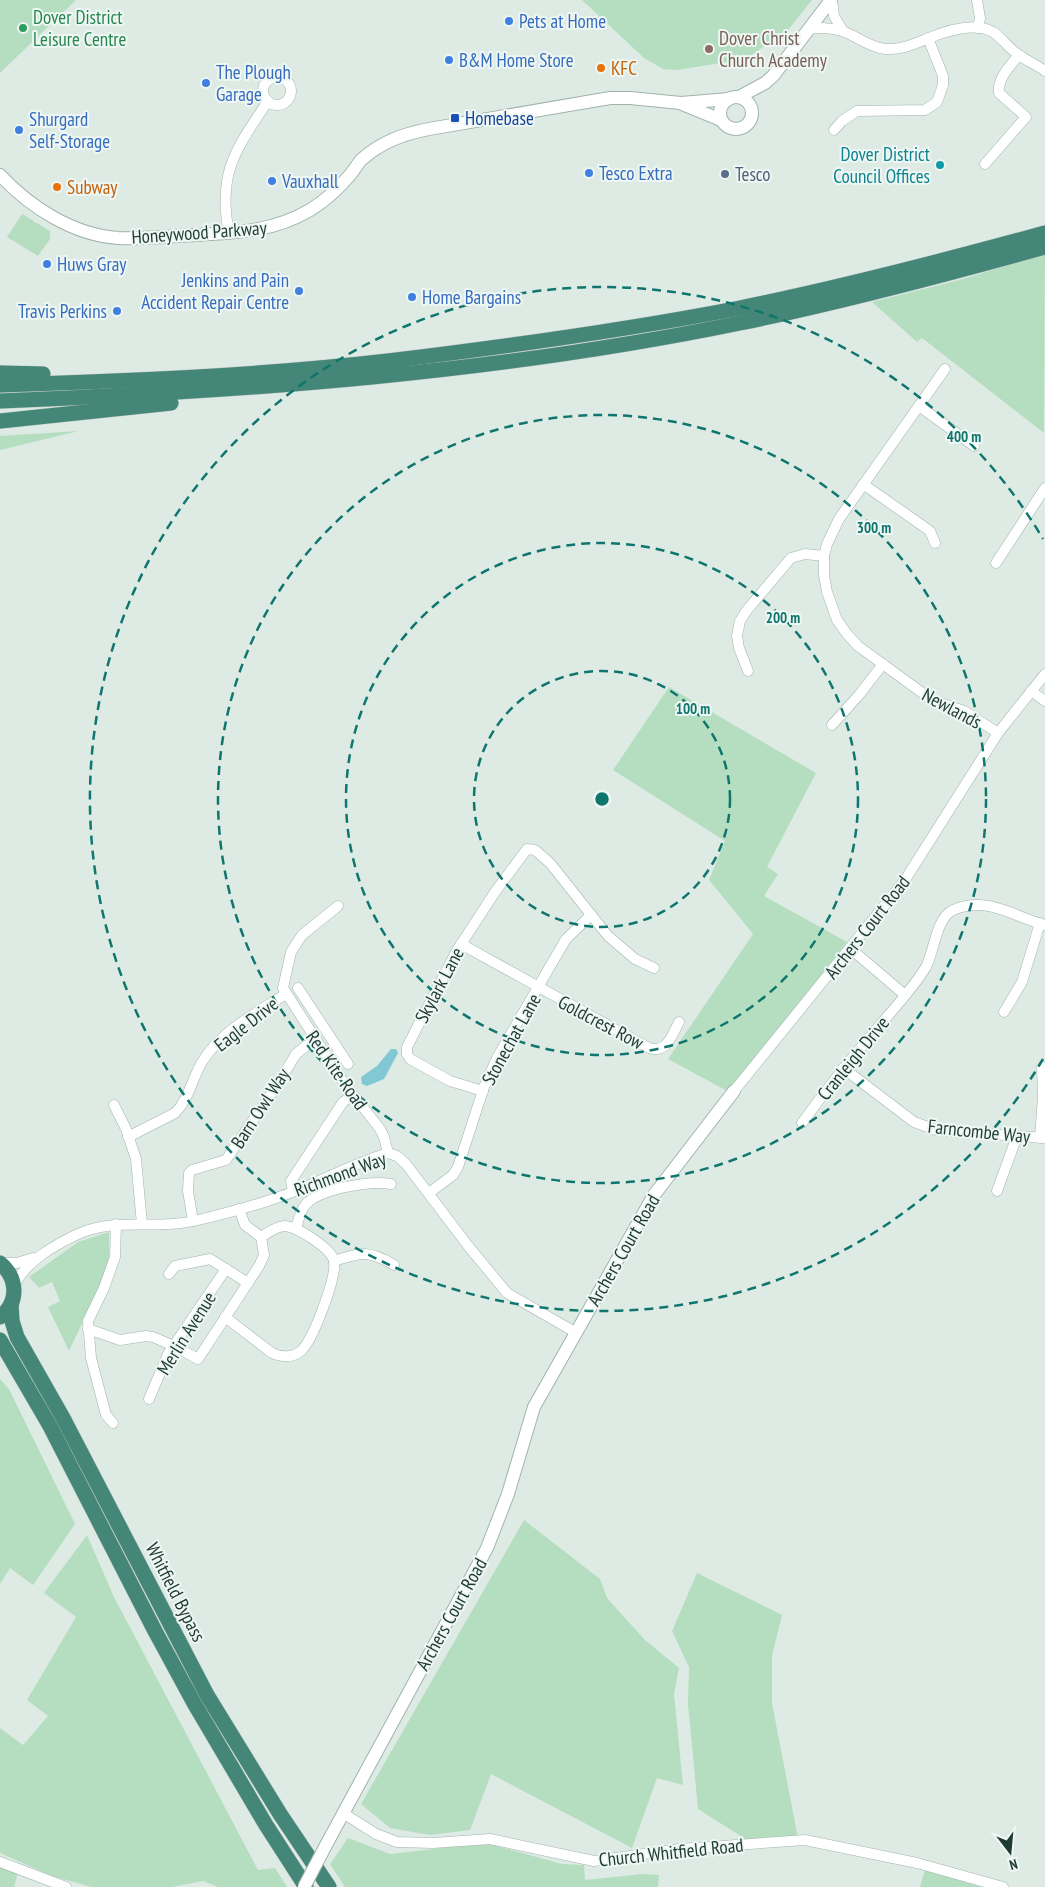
<svg xmlns="http://www.w3.org/2000/svg" width="1045" height="1887" font-family="'PT Sans Narrow',sans-serif">
<rect width="100%" height="100%" fill="#deebe5"/>
<g fill="#b5dec0">
<polygon points="0,0 76,0 0,73"/>
<polygon points="582,0 812,0 788,30 746,59 677,70 663,69 644,58"/>
<polygon points="22,214 50,231 50,239 38,256 7,237"/>
<polygon points="1045,254 1044,433 922,338 917,342 872,302 963,279"/>
<polygon points="79,431 0,450 0,436"/>
<polygon points="669,687 816,773 767,867 778,874 764,896 847,942 729,1092 668,1059 753,934 709,880 725,841 613,770"/>
<polygon points="109,1232 109,1266 69,1351 48,1307 60,1301 52,1282 39,1288 29,1277 78,1242"/>
<polygon points="0,1379 9,1389 75,1524 33,1585 10,1568 0,1584"/>
<polygon points="524,1520 600,1579 607,1598 645,1640 679,1668 674,1694 683,1785 657,1778 632,1848 491,1774 470,1830 430,1835 390,1828 361,1804"/>
<polygon points="87,1535 114,1597 258,1870 275,1868 287,1887 218,1887 203,1881 172,1887 92,1887 52,1876 0,1853 0,1728 23,1745 48,1716 27,1700 76,1617 44,1593"/>
<polygon points="697,1573 782,1615 772,1656 772,1703 798,1838 747,1840 698,1809 688,1704 689,1667 672,1631"/>
<polygon points="348,1838 390,1854 486,1843 562,1864 584,1865 585,1880 642,1874 659,1875 658,1887 345,1887 330,1864"/>
<polygon points="0,1865 18,1872 14,1887 0,1887"/>
<polygon points="925,1870 981,1887 920,1887"/>
</g>
<polygon fill="#82c7d4" points="391,1049 396,1049 398,1053 384,1079 367,1086 362,1084 361,1077 377,1066"/>
<g fill="none" stroke-linecap="round" stroke-linejoin="round">
<defs>
<g id="minor">
<polyline points="832,0 834,16 843,31"/>
<polyline points="977,0 980,18 978,28"/>
<path d="M 808,29 C 820,28 831,27 842,31 C 857,36 868,47 885,49 C 902,50 914,44 929,38 C 946,31 975,22 993,32 C 1002,38 1009,49 1019,55 C 1027,61 1037,65 1045,71"/>
<circle cx="277" cy="91" r="14"/>
<polyline points="834,130 842,121 857,111 925,110 937,102 943,85 943,76 928,38"/>
<path d="M 985,164 L 1026,117 L 999,93 C 997,79 1010,66 1019,55"/>
<path d="M 229,233 C 217,173 236,149 268,101"/>
<polyline points="945,369 839,519 827,544 824,556 824,575 827,592 837,620 847,634 858,646 932,700 964,711 998,733"/>
<polyline points="919,406 974,446"/>
<polyline points="863,484 930,531 935,543"/>
<polyline points="996,563 1045,488"/>
<polyline points="748,671 739,648 737,636 740,621 747,610 791,558 805,554 824,556"/>
<polyline points="1031,691 1045,701"/>
<polyline points="832,725 859,695 883,664"/>
<polyline points="338,906 302,935 291,952 283,988 342,1080 380,1129 384,1137 388,1153"/>
<path d="M 461,944 L 649,1048 C 667,1054 672,1035 679,1022"/>
<polyline points="851,949 905,995"/>
<polyline points="298,988 348,1064"/>
<polyline points="1004,1012 1022,982 1040,923"/>
<polyline points="843,1068 914,1122 936,1130 1045,1138"/>
<polyline points="483,1091 450,1081 410,1059 407,1054 407,1047 456,952 495,892 527,849 535,850 550,863 608,936 635,959 654,968"/>
<polyline points="734,1091 905,880 998,733 1045,674"/>
<polyline points="114,1105 126,1129 136,1159 142,1224"/>
<path d="M 802,1123 C 823,1094 845,1066 868,1039 C 887,1016 910,993 926,967 C 934,952 936,918 953,910 C 987,895 1014,917 1045,925"/>
<path d="M 128,1137 L 175,1113 C 189,1099 192,1079 202,1062 C 221,1031 256,1013 286,994"/>
<polyline points="1040,1138 1043,1096 1042,1067"/>
<polyline points="293,1191 291,1181 343,1102 353,1095"/>
<polyline points="997,1191 1017,1136"/>
<polyline points="429,1193 453,1175 458,1167 484,1087 498,1056 566,939 591,915"/>
<polyline points="193,1221 188,1191 189,1173 192,1170 226,1160 279,1082 296,1054 315,1039"/>
<path d="M 296,1229 C 298,1221 300,1211 306,1204 C 320,1189 371,1180 391,1184"/>
<path d="M 334,1261 C 361,1252 369,1250 394,1265"/>
<polyline points="0,1263 17,1263 33,1258"/>
<polyline points="169,1274 175,1266 210,1259 248,1283"/>
<path d="M 14,1285 C 28,1260 53,1246 78,1234 C 116,1217 155,1230 194,1221 C 224,1214 254,1206 282,1196 C 318,1183 352,1164 388,1153 L 397,1156 L 406,1164 L 469,1247 L 507,1293 L 575,1332"/>
<path d="M 225,1317 L 272,1353 C 281,1357 292,1358 301,1351 C 313,1340 337,1277 334,1261 C 332,1249 298,1227 285,1226 C 276,1226 268,1233 261,1237"/>
<polyline points="88,1329 120,1340 146,1336 153,1337 174,1346 198,1359 259,1266 264,1255 261,1237 245,1225 239,1209"/>
<polyline points="149,1399 168,1354 226,1269"/>
<polyline points="113,1423 106,1415 91,1358 88,1321 104,1288 115,1257 116,1224"/>
<polyline points="343,1813 376,1834 397,1842 433,1843 490,1839 594,1861 680,1849 805,1840 917,1863 1003,1887"/>
<polyline points="0,1862 66,1887"/>
</g>
<g id="tertiary">
<circle cx="736" cy="113" r="16"/>
<polyline points="739,97 765,83 773,76 831,0"/>
<polyline points="682,104 721,120"/>
<path d="M 0,175 C 30,207 73,235 118,238 C 144,239 171,236 197,235 C 237,233 275,231 310,210 C 325,201 338,189 350,175 C 354,170 357,165 361,160 C 381,142 403,134 429,129 L 610,98 L 630,98 L 681,103 L 729,99"/>
<polyline points="325,1847 487,1548 508,1494 534,1407 654,1195 734,1091"/>
</g>
<g id="trunk">
<polyline points="0,373 43,374"/>
<path d="M 0,385 C 129,381 259,376 388,361 C 504,347 620,331 735,309 C 839,288 943,261 1045,233"/>
<path d="M 0,401 C 248,391 497,373 740,323 C 843,302 944,275 1045,247"/>
<polyline points="0,421 171,403"/>
<path d="M 0,1263 C 18,1278 19,1303 0,1317"/>
<polyline points="11,1304 12,1321 17,1337 63,1418 207,1695 280,1814 329,1887"/>
<polyline points="0,1340 50,1426 155,1631 194,1703 266,1825 306,1887"/>
</g>
</defs>
<use href="#minor" stroke="#a1b3ac" stroke-width="11"/>
<use href="#tertiary" stroke="#a1b3ac" stroke-width="14"/>
<use href="#trunk" stroke="#c0c8c6" stroke-width="16"/>
<use href="#minor" stroke="#fff" stroke-width="10"/>
<use href="#tertiary" stroke="#fff" stroke-width="12"/>
<use href="#trunk" stroke="#448677" stroke-width="15"/>
<defs>
<polyline id="tertiary-bridge" points="304,1887 325,1847"/>
</defs>
<use href="#tertiary-bridge" stroke="#a1b3ac" stroke-width="14" stroke-linecap="butt"/>
<use href="#tertiary-bridge" stroke="#fff" stroke-width="12"/>
</g>
<g fill="none" stroke="#0f766e" stroke-width="2.5" stroke-dasharray="9 6">
<circle cx="602" cy="799" r="128"/>
<circle cx="602" cy="799" r="256"/>
<circle cx="602" cy="799" r="384"/>
<path d="M1043 1059A512 512 0 1 1 1043 539"/>
</g>
<g fill="#3f7fe0" stroke="#eef7f3" stroke-width="2">
<circle cx="509" cy="21" r="5"/>
<circle cx="449" cy="60" r="5"/>
<circle cx="206" cy="83" r="5"/>
<circle cx="19" cy="130" r="5"/>
<circle cx="589" cy="173" r="5"/>
<circle cx="272" cy="181" r="5"/>
<circle cx="47" cy="264" r="5"/>
<circle cx="299" cy="291" r="5"/>
<circle cx="412" cy="297" r="5"/>
<circle cx="117" cy="311" r="5"/>
</g>
<circle fill="#2e9e5b" stroke="#eef7f3" stroke-width="2" cx="23" cy="28" r="5"/>
<circle fill="#8d6e63" stroke="#eef7f3" stroke-width="2" cx="709" cy="49" r="5"/>
<g fill="#e8710a" stroke="#eef7f3" stroke-width="2">
<circle cx="601" cy="68" r="5"/>
<circle cx="57" cy="187" r="5"/>
</g>
<rect fill="#1a4fb4" stroke="#eef7f3" stroke-width="2" x="450" y="113" width="10" height="10" rx="2.5"/>
<circle fill="#0f9aa8" stroke="#eef7f3" stroke-width="2" cx="940" cy="165" r="5"/>
<circle fill="#5c6f8a" stroke="#eef7f3" stroke-width="2" cx="725" cy="174" r="5"/>
<g text-anchor="middle" stroke-width="4" stroke-linejoin="round" paint-order="stroke">
<g font-size="19" fill="#27864d" stroke="#eef7f3" text-anchor="start">
<text x="33" y="24">Dover District<tspan x="33" dy="22">Leisure Centre</tspan></text>
</g>
<g font-size="19" fill="#366cbe" stroke="#eef7f3" text-anchor="start">
<text x="519" y="28">Pets at Home</text>
<text x="459" y="67">B&amp;M Home Store</text>
<text x="216" y="79">The Plough<tspan x="216" dy="22">Garage</tspan></text>
<text x="29" y="126">Shurgard<tspan x="29" dy="22">Self-Storage</tspan></text>
<text x="599" y="180">Tesco Extra</text>
<text x="282" y="188">Vauxhall</text>
<text x="57" y="271">Huws Gray</text>
<text x="289" y="287" text-anchor="end">Jenkins and Pain<tspan x="289" dy="22">Accident Repair Centre</tspan></text>
<text x="422" y="304">Home Bargains</text>
<text x="107" y="318" text-anchor="end">Travis Perkins</text>
</g>
<g font-size="19" fill="#785e54" stroke="#eef7f3" text-anchor="start">
<text x="719" y="45">Dover Christ<tspan x="719" dy="22">Church Academy</tspan></text>
</g>
<g font-size="19" fill="#c56008" stroke="#eef7f3" text-anchor="start">
<text x="611" y="75">KFC</text>
<text x="67" y="194">Subway</text>
</g>
<g font-size="19" fill="#164399" stroke="#eef7f3" text-anchor="start">
<text x="465" y="125">Homebase</text>
</g>
<g font-size="19" fill="#0d838f" stroke="#eef7f3" text-anchor="end">
<text x="930" y="161">Dover District<tspan x="930" dy="22">Council Offices</tspan></text>
</g>
<g font-size="19" fill="#4e5e75" stroke="#eef7f3" text-anchor="start">
<text x="735" y="181">Tesco</text>
</g>
<g font-size="19" fill="#1e3b33" stroke="#eef7f3">
<text transform="translate(199 232) rotate(-4)" y="7">Honeywood Parkway</text>
<text transform="translate(952 708) rotate(28)" y="7">Newlands</text>
<text transform="translate(867 927) rotate(-52)" y="7">Archers Court Road</text>
<text transform="translate(439 985) rotate(-62)" y="7">Skylark Lane</text>
<text transform="translate(601 1022) rotate(28)" y="7">Goldcrest Row</text>
<text transform="translate(246 1024) rotate(-38)" y="7">Eagle Drive</text>
<text transform="translate(511 1039) rotate(-61)" y="7">Stonechat Lane</text>
<text transform="translate(853 1058) rotate(-51)" y="7">Cranleigh Drive</text>
<text transform="translate(337 1070) rotate(55)" y="7">Red Kite Road</text>
<text transform="translate(260 1108) rotate(-57)" y="7">Barn Owl Way</text>
<text transform="translate(979 1131) rotate(6)" y="7">Farncombe Way</text>
<text transform="translate(340 1174) rotate(-20)" y="7">Richmond Way</text>
<text transform="translate(623 1250) rotate(-60)" y="7">Archers Court Road</text>
<text transform="translate(186 1333) rotate(-58)" y="7">Merlin Avenue</text>
<text transform="translate(176 1592) rotate(63)" y="7">Whitfield Bypass</text>
<text transform="translate(451 1614) rotate(-61)" y="7">Archers Court Road</text>
<text transform="translate(671 1852) rotate(-6)" y="7">Church Whitfield Road</text>
</g>
</g>
<circle cx="602" cy="799" r="8" fill="#0f766e" stroke="#eef7f3" stroke-width="2.5"/>
<g font-size="15" text-anchor="middle" font-weight="bold" fill="#0f766e" stroke="#eef7f3" stroke-width="4" stroke-linejoin="round" paint-order="stroke">
<text x="964" y="442">400 m</text>
<text x="874" y="533">300 m</text>
<text x="783" y="623">200 m</text>
<text x="693" y="714">100 m</text>
</g>
<g transform="translate(1010 1852) rotate(164)" stroke="#eef7f3" stroke-width="4" paint-order="stroke">
<path d="M0-4L9 19L0 12L-9 19Z" fill="#1e3b33"/>
<text y="-8" font-size="14" font-weight="bold" text-anchor="middle" fill="#1e3b33">N</text>
</g>
</svg>
